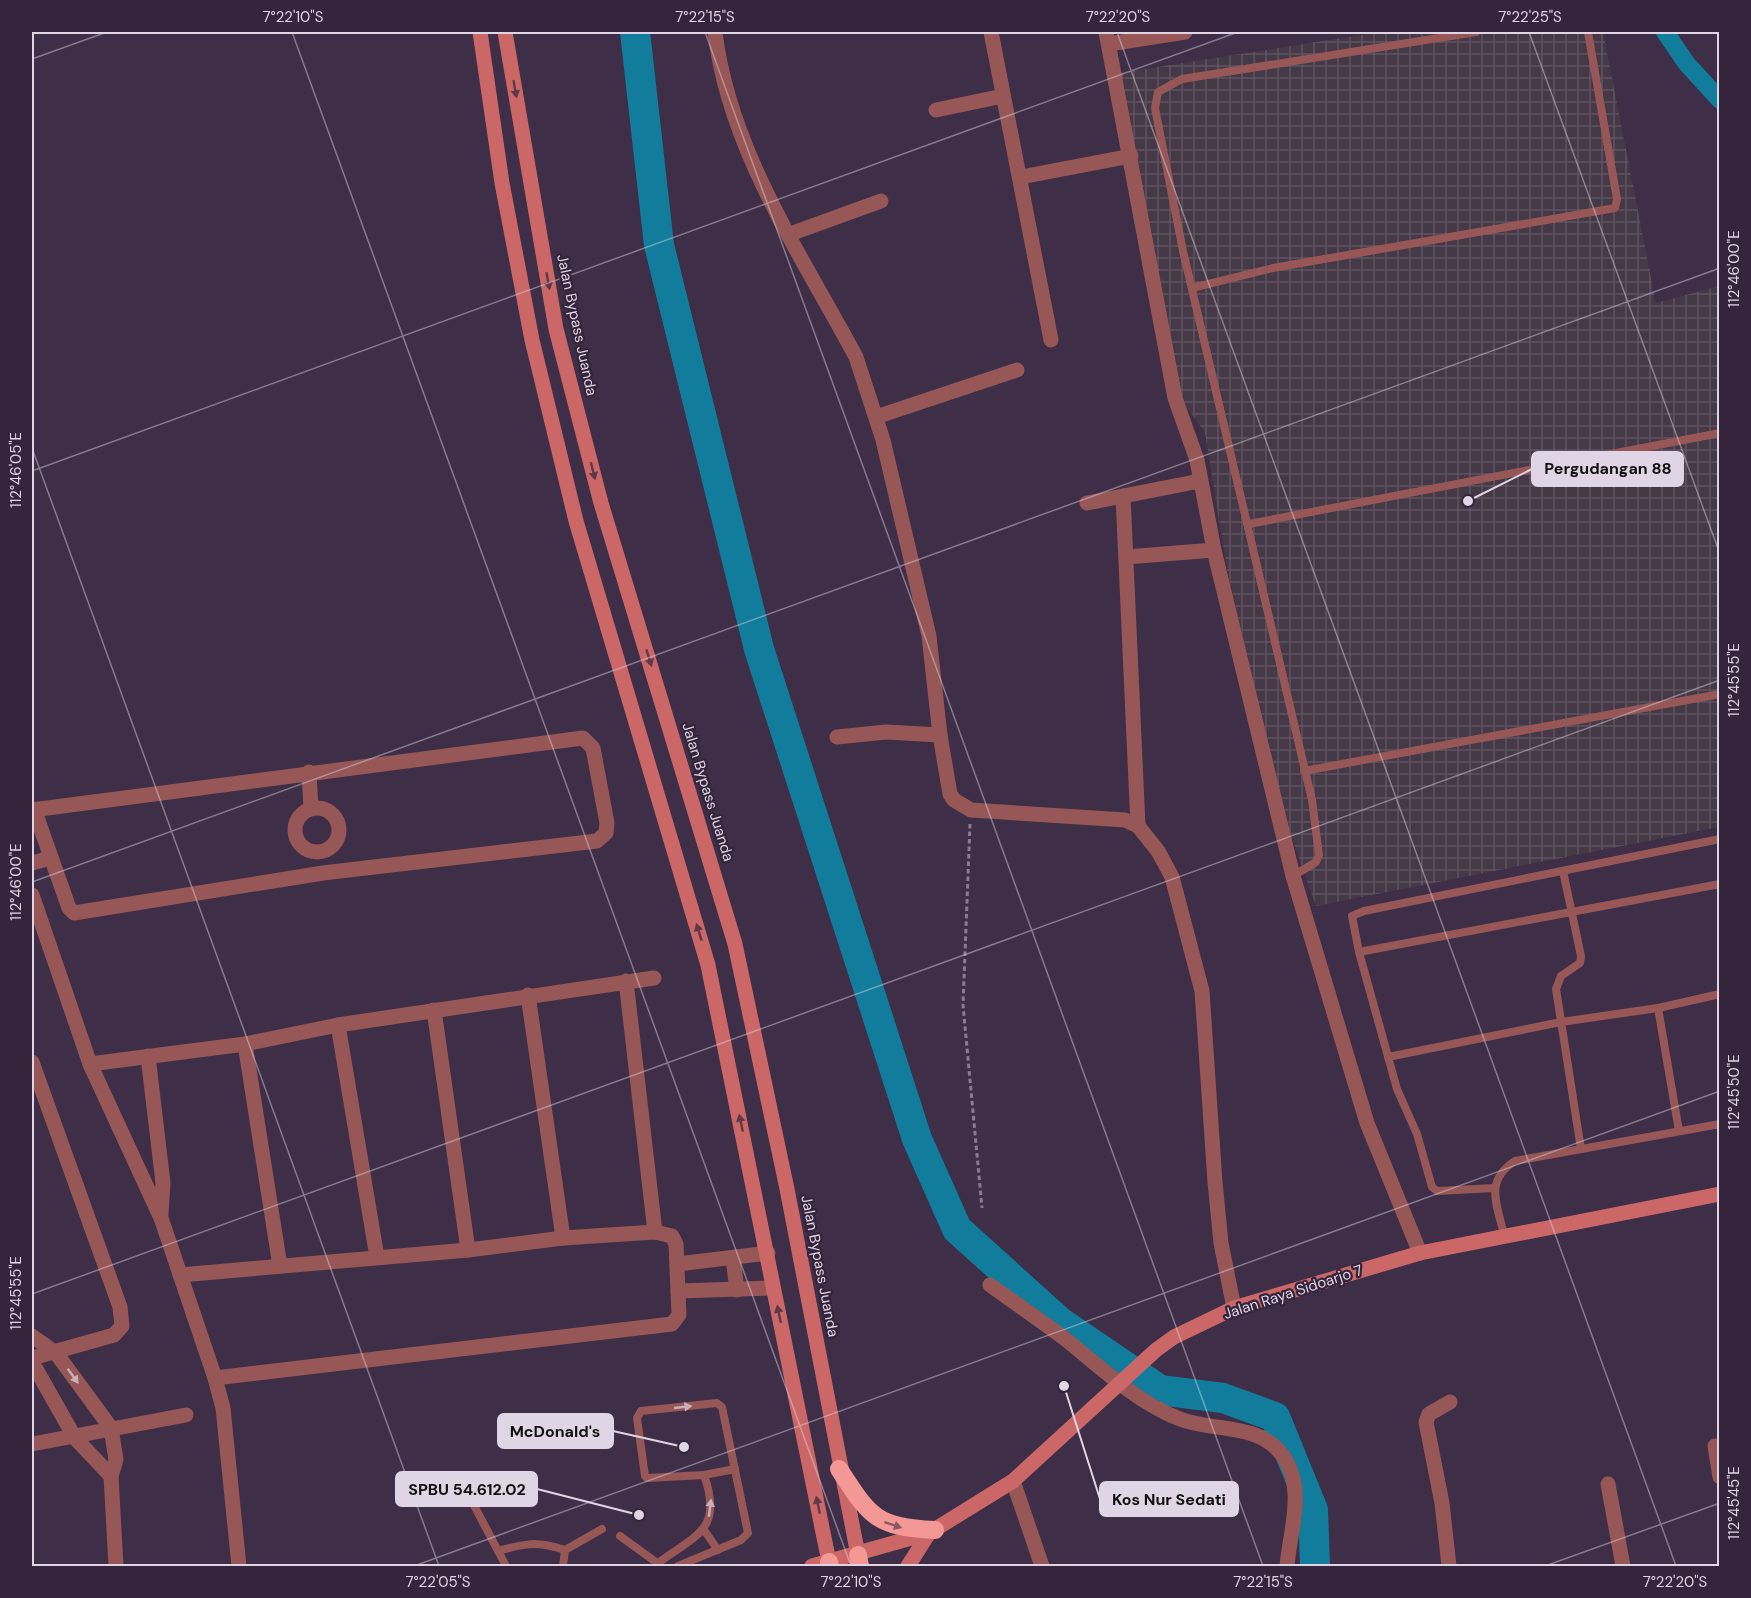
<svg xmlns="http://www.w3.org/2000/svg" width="1751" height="1598" font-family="'DM Sans',sans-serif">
<defs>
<pattern id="industrial-grid" width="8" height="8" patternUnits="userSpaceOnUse" patternTransform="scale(1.5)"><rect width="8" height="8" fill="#453847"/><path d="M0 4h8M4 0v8" fill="none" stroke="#5f5461"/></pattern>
</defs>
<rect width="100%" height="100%" fill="#3e2e47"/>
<polygon fill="url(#industrial-grid)" points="1380,32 1603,32 1656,303 1719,286 1719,827 1316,906 1288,828 1227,570 1205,433 1180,397 1119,73"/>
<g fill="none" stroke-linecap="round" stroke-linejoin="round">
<polyline stroke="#127c9d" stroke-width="18" points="1665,32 1687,64 1720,100"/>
<polyline stroke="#127c9d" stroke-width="30" points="635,32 659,245 759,649 917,1139 957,1229 1060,1322 1160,1390 1223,1398 1275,1417 1313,1510 1315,1566"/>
<polyline stroke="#897b90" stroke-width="3" stroke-dasharray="4.5 3" stroke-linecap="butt" points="970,824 963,1005 982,1208"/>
<g stroke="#965756" stroke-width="8">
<polyline points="1192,288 1273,268 1615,208 1617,199 1588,32"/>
<polyline points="1249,524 1720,433"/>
<polyline points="1304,771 1720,694"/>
<polyline points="1563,871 1581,956 1580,963 1561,976 1556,989 1581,1149"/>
<polyline points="1293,876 1316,862 1319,855 1312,800 1183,251 1155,108 1158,92 1182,79 1476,32"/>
<polyline points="1359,952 1720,884"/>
<polyline points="1658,1008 1679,1131"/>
<polyline points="1388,1057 1561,1022 1658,1008 1720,994"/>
<polyline points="1494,1188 1437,1191 1432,1187 1417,1134 1397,1089 1359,952 1352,916 1364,911 1720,839"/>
<path d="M 1504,1235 C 1497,1204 1484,1181 1515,1161 L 1720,1124"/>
<polyline points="704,1475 735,1469"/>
<polyline points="467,1492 506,1566"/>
<polyline points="704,1530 718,1550"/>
<polyline points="620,1536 660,1565"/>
<path d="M 498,1551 C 526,1543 537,1541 565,1550"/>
<path d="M 658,1563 C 698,1534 723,1529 704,1475 L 647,1478 L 645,1476 L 637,1418 L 641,1411 L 717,1403 L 722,1407 L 748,1533 L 741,1540 L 678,1566"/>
<polyline points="563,1566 565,1550 602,1529"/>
</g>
<g stroke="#965756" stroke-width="15">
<path d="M 715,32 C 729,150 801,254 856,357 L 883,440 L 929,636 L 940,735 L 950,794 L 954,800 L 971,810 L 1125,820 L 1138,826 L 1158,851 L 1172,877 L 1202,991 L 1215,1182 L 1221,1243 L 1234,1308"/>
<polyline points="991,32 1051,340"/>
<polyline points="1106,32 1175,398 1197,460 1214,550 1293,876 1367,1123 1420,1253"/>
<polyline points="1109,44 1185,32"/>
<polyline points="936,110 1003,96"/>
<polyline points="1021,177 1131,156"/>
<polyline points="790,234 881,201"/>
<polyline points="876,417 1017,370"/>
<polyline points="1123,496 1138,826"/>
<polyline points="1087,503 1200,481"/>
<polyline points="1126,557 1214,550"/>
<polyline points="837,737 886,732 940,735"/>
<polyline points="309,772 311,809"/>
<circle cx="317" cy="830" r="22"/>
<polyline points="32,810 583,738 593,748 607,823 606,833 597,841 323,873 74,913 69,908 34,809"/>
<polyline points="32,863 51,858"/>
<polyline points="32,895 90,1064 161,1218 215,1378 223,1408 239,1566"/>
<polyline points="626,981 655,1232"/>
<polyline points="528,995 563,1238"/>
<polyline points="434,1010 468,1250"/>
<polyline points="338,1025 377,1257"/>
<polyline points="245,1044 280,1266"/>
<polyline points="148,1056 163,1183 161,1214"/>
<polyline points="32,1062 120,1307 122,1326 114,1335 32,1358"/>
<polyline points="90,1064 245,1044 338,1025 654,978"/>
<polyline points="733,1258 737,1290"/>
<polyline points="678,1264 768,1253"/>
<polyline points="180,1275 468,1250 563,1238 655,1232 672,1236 676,1244 679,1315 672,1324 215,1378"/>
<path d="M 990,1285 C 1015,1303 1040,1320 1064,1338 C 1099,1366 1134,1400 1175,1417 C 1211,1433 1259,1421 1283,1456 C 1306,1489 1290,1530 1287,1566"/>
<polyline points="678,1291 773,1288"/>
<polyline points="32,1336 56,1353 111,1428 116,1460 111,1476 116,1566"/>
<polyline points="32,1362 75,1438 111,1476"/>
<polyline points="32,1444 186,1415"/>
<polyline points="1715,1446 1720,1477"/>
<polyline points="1013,1481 1042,1566"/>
<polyline points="1608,1484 1623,1566"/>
<polyline points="1449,1566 1442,1503 1426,1422 1429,1414 1450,1402"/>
</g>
<g stroke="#cb6867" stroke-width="15">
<polyline points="480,32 502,183 532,340 576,521 708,965 829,1562"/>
<polyline points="505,32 556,329 601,503 735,944 787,1189 858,1555"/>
<polyline points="812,1566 929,1533 1013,1481 1156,1350 1174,1337 1234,1308 1420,1253 1720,1194"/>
<polyline points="908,1566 929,1533"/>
</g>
<g stroke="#f49895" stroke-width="18">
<path d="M 839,1469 C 870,1517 876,1527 935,1530"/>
<polyline points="858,1555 860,1566"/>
<polyline points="829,1562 830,1566"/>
</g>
</g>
<defs><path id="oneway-solid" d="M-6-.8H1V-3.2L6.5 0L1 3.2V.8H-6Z" transform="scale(1.5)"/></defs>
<g fill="#613849">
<use href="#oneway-solid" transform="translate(515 89) rotate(80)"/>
<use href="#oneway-solid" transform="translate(548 281) rotate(80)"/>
<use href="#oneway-solid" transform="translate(593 471) rotate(76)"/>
<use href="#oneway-solid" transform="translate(649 658) rotate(73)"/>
<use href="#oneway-solid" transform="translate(699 932) rotate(-107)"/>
<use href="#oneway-solid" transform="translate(741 1123) rotate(-102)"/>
<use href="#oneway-solid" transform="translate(779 1314) rotate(-102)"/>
<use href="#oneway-solid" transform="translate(818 1505) rotate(-102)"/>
</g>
<g fill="#c9afba">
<use href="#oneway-solid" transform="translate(73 1376) rotate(54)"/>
<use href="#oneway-solid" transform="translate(683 1407) rotate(-6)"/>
<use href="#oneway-solid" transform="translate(710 1508) rotate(-83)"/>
</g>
<use fill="#8a5864" href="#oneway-solid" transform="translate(893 1525) rotate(18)"/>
<path fill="none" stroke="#dfd5e5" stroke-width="1.5" stroke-opacity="0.45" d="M 292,32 L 851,1566M 705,32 L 1263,1566M 1117,32 L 1676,1566M 1529,32 L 1720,554M 32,59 L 107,32M 32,448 L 439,1566M 32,471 L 1238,32M 32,882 L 1720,268M 32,1294 L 1720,680M 414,1566 L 1720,1091M 1545,1566 L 1720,1503"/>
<g text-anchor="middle" stroke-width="4.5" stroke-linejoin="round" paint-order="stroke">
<g font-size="15" fill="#dfd5e5" stroke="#34243c">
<text transform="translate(577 325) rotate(78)" y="5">Jalan Bypass Juanda</text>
<text transform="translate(708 792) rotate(73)" y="5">Jalan Bypass Juanda</text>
<text transform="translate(820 1266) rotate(79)" y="5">Jalan Bypass Juanda</text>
<text transform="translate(1293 1292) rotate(-18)" y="5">Jalan Raya Sidoarjo 7</text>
</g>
</g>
<path fill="none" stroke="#dfd5e5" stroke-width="2" d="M1468 501L1532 469M684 1447L613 1431M639 1515L537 1489M1064 1386L1100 1499"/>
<g fill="#dfd5e5" stroke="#34243c" stroke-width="2">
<circle cx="1468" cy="501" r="6"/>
<circle cx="684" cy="1447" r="6"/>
<circle cx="639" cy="1515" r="6"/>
<circle cx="1064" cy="1386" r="6"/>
</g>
<g fill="#dfd5e5" stroke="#dfd5e5" stroke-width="2">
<rect x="1532" y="452" width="151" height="34" rx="6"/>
<rect x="498" y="1414" width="115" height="34" rx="6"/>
<rect x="396" y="1472" width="141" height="34" rx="6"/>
<rect x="1100" y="1482" width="138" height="34" rx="6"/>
</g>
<g font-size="16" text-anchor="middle" font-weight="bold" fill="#111">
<text x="1608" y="474">Pergudangan 88</text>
<text x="555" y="1437">McDonald's</text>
<text x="467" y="1495">SPBU 54.612.02</text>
<text x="1169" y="1505">Kos Nur Sedati</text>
</g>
<rect width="1751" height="1598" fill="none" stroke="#34243c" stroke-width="66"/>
<rect x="33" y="33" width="1685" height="1532" fill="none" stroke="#dfd5e5" stroke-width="2"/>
<g font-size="15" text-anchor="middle" fill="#dfd5e5">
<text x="293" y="22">7°22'10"S</text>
<text x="705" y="22">7°22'15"S</text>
<text x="1118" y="22">7°22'20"S</text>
<text x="1530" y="22">7°22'25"S</text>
<text transform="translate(1734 269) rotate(-90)" y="5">112°46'00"E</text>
<text transform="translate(16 470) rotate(-90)" y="5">112°46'05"E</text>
<text transform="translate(1734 680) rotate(-90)" y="5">112°45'55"E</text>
<text transform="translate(16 882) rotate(-90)" y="5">112°46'00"E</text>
<text transform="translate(1734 1092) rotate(-90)" y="5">112°45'50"E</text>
<text transform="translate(16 1293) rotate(-90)" y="5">112°45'55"E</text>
<text transform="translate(1734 1503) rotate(-90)" y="5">112°45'45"E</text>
<text x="438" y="1587">7°22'05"S</text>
<text x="851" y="1587">7°22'10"S</text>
<text x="1263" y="1587">7°22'15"S</text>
<text x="1675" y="1587">7°22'20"S</text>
</g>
</svg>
